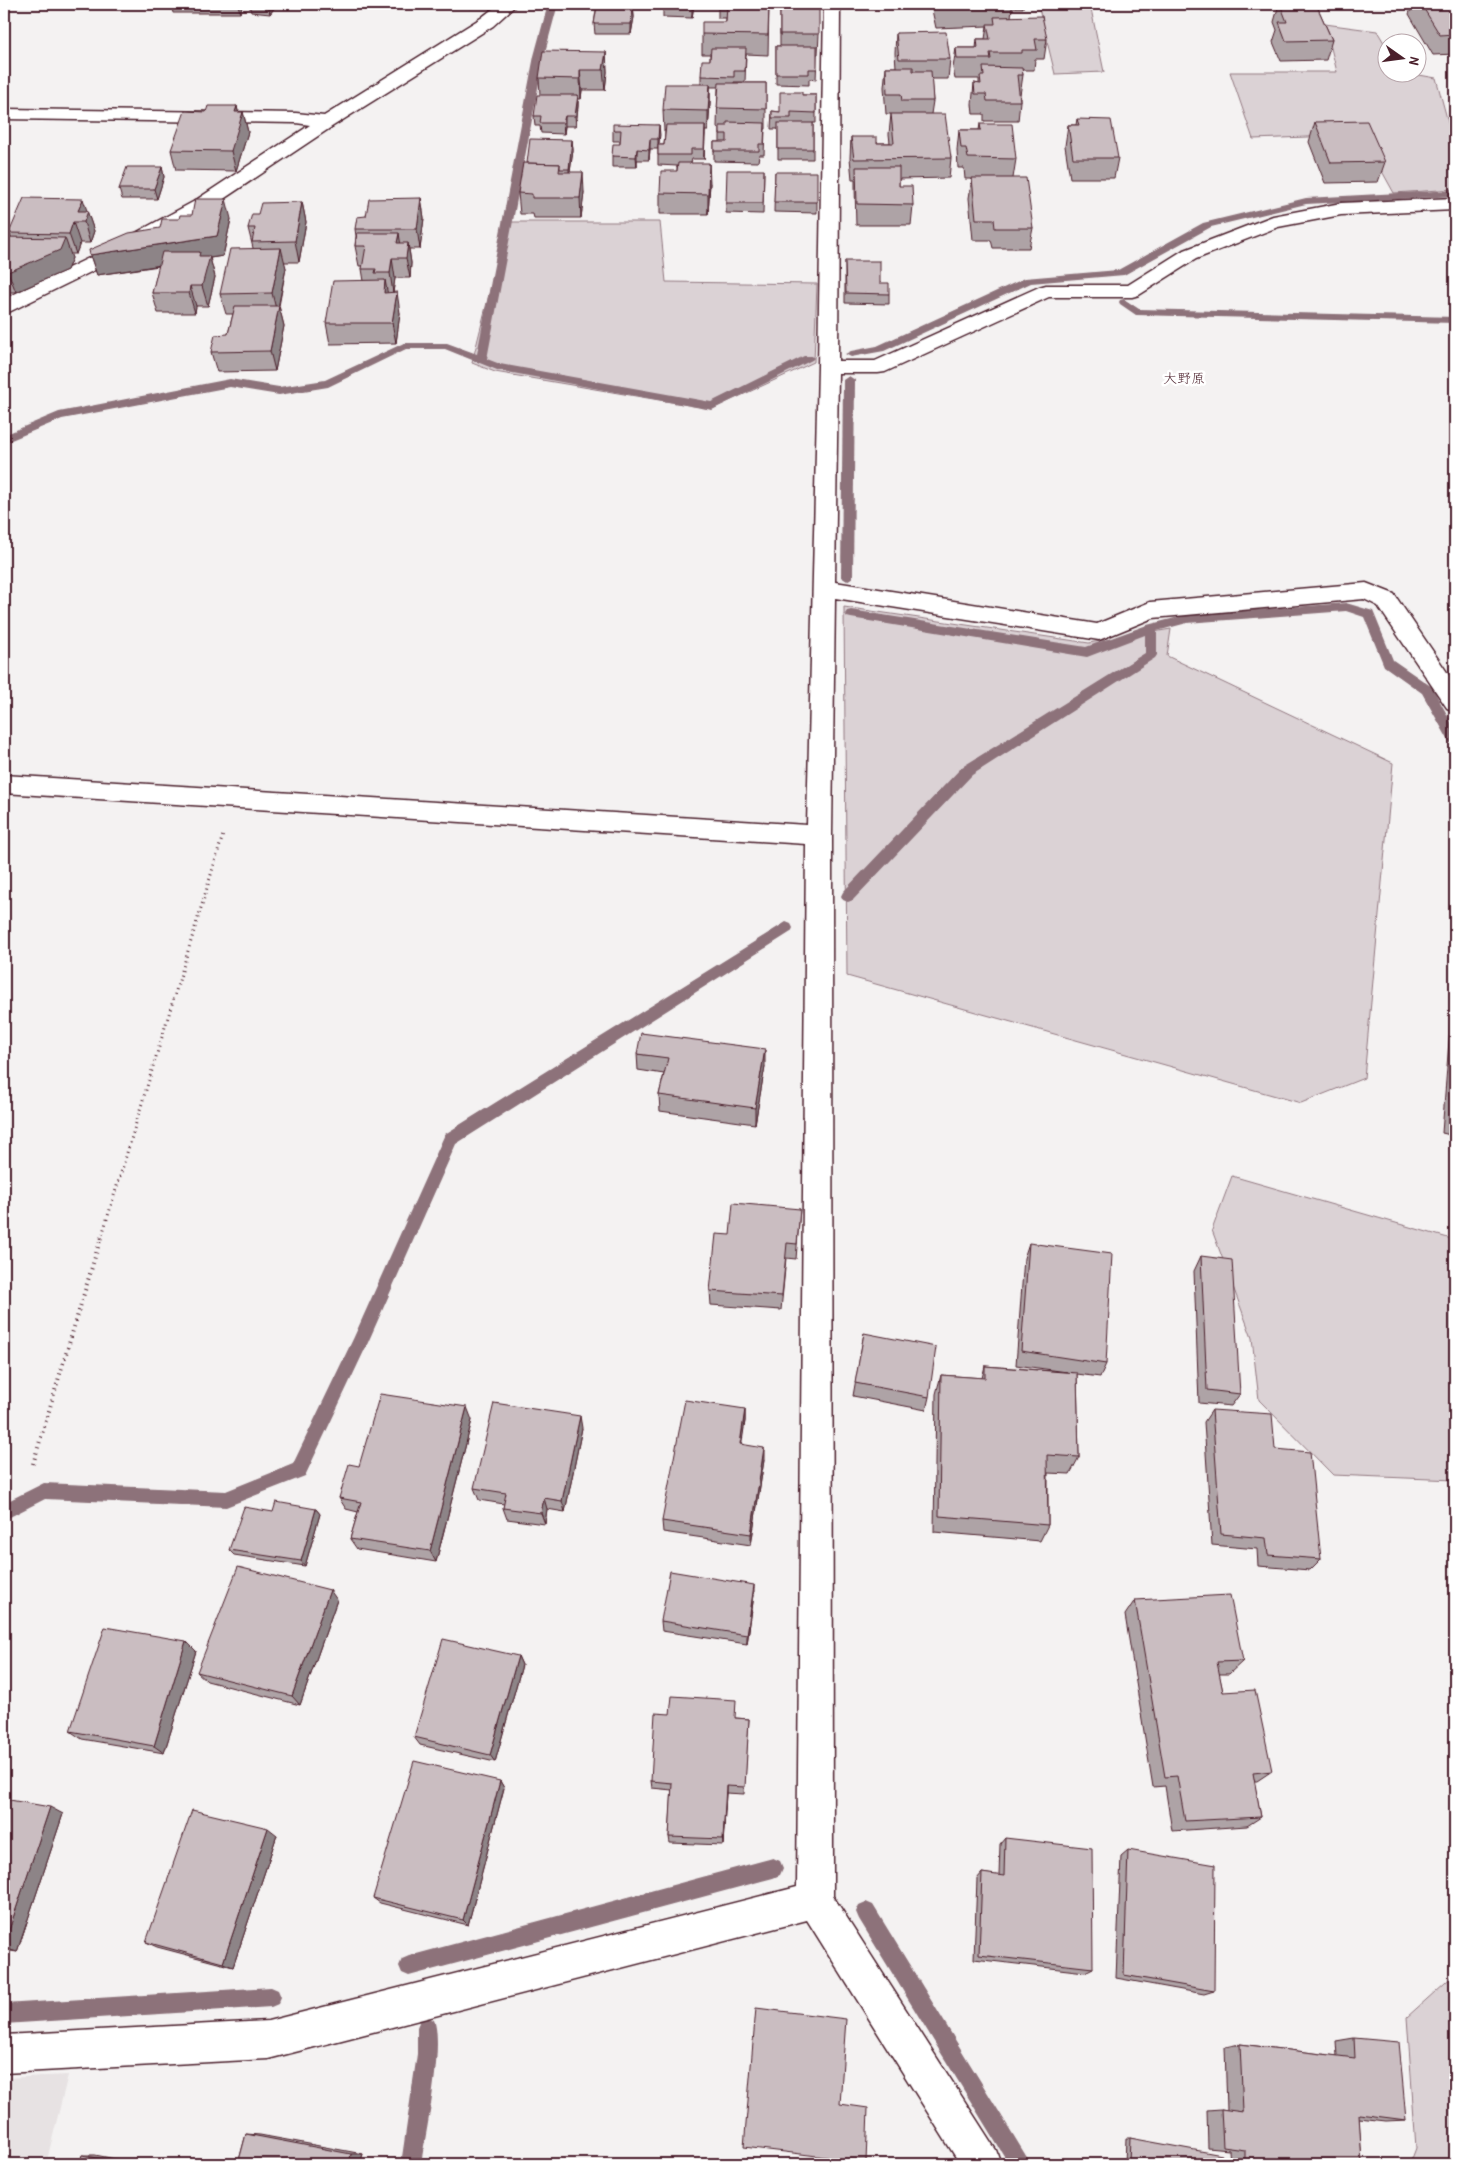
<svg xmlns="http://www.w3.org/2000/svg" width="1459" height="2168" font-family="'Patrick Hand','Klee One',sans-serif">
<rect width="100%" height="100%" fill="#f4f2f2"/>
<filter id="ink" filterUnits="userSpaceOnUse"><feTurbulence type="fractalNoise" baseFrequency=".02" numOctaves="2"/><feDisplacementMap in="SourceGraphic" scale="10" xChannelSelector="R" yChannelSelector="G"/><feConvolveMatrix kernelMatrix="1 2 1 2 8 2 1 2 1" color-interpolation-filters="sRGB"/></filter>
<g filter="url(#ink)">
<polygon fill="#e7e2e3" points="68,2075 46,2164 4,2164 4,2078"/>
<g fill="#dbd2d5" stroke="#927880">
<polygon points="1038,4 1090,4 1104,72 1055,74"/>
<polygon points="1325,24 1377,31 1386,46 1386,72 1408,73 1436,78 1455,148 1455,189 1394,193 1362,135 1253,139 1230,72 1337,72"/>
<polygon points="507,222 660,222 666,282 817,284 814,362 712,409 495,372 472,363"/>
<polygon points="844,607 1089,643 1171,629 1167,656 1393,763 1364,1078 1301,1103 847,976"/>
<polygon points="1232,1176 1455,1240 1455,1480 1333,1475 1259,1400 1252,1338 1212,1230"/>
<polygon points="1455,1974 1455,2164 1410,2164 1416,2148 1407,2017"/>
</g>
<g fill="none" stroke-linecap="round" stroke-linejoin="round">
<g fill="#8d727a" fill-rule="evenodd">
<polygon points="548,4 558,4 544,56 487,359 500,364 711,402 804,356 812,356 814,358 812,360 712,410 497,370 445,349 406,349 328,387 279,395 230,387 62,419 4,443 4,435 59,412 230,379 279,387 325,380 404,343 447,343 477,354 534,56"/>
<polygon points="1455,190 1455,196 1306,204 1211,227 1124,275 1031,283 884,351 851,357 845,354 851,351 877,346 1025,278 1118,270 1203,223 1306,198"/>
<polygon points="1124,299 1139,309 1455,317 1455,323 1136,315 1120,304 1119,302 1120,300"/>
<polygon points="849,376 855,380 853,577 847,581 841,577 843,380"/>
<polygon points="1346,603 1373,611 1393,660 1432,687 1455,729 1455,745 1450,743 1422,693 1384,666 1364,617 1346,611 1187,623 1157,631 1157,655 1155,658 972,775 853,900 848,902 843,900 841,896 843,892 962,767 1145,653 1145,635 1087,657 851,618 847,617 845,614 847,611 851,610 1086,647 1147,625 1187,615"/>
<polygon points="786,922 791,924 793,928 791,932 456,1144 366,1347 305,1476 226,1507 45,1499 4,1520 4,1503 44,1483 226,1491 293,1464 354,1337 445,1134"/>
<polygon points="773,1858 780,1861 783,1868 780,1875 773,1878 409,1976 402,1973 399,1966 402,1959 409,1956"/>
<polygon points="866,1902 873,1905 1031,2164 1009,2164 859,1919 856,1912 859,1905"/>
<polygon points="271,1987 278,1990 281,1997 278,2004 271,2007 4,2024 4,2004"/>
<path d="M 427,2017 L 434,2020 C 444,2045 426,2133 421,2164 L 401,2164 L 417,2054 L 417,2027 L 420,2020 Z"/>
</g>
<defs>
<g id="street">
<polygon points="499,4 517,4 493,26 333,126 207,210 105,265 11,311 4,313 4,299 91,257 193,202 310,125 296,123 4,119 4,109 296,113 324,116 481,18"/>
<polygon points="824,4 840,4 838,361 875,361 1039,287 1046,285 1128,285 1182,251 1273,216 1341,203 1455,198 1455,210 1341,215 1278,227 1196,259 1139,295 1132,297 1049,297 885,372 878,373 838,373 835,582 1097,624 1150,602 1366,583 1394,594 1455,684 1455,711 1447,708 1378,606 1364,599 1153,618 1099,640 835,598 832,835 833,1896 996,2150 1001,2164 960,2164 807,1920 268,2059 4,2073 4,2035 268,2021 797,1887 806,844 4,793 4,775 807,825 818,367"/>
</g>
</defs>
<use href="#street" stroke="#4a1f2b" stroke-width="3"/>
<polyline stroke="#4a1f2b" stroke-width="3" stroke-dasharray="1 4" stroke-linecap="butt" points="101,1239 223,835"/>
<polyline stroke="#4a1f2b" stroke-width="4" stroke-dasharray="1 4.5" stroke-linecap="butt" points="33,1464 101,1237"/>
<use href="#street" fill="#fff" fill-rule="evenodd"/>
</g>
<g fill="#aea3a6" stroke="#4a1f2b">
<polygon points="171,4 243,4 240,13 173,13"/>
<polygon points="249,4 277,4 270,14 251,12"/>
<polygon points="454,4 476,4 471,8"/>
<polygon points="597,4 633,4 634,17 631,34 595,34 594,24"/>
<polygon points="694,4 692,18 663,17 663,7"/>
<polygon points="718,4 769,4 768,55 746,54 745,82 734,82 734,83 766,83 766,129 765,129 764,155 759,155 758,162 714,161 714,142 720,142 720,128 717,128 718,87 710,87 710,104 708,131 705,131 704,159 692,159 691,163 710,183 708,214 660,214 660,193 677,171 677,166 658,165 658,149 650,149 649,160 637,160 637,167 612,167 612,156 620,144 620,141 613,141 613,130 659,125 659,145 664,145 665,131 664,131 663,110 701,84 701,76 710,60 710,54 702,54 702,34 726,22 726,18 718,18"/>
<rect x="782" y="4" width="31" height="1"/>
<polygon points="933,4 1023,4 1023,8 1012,8 1011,17 1047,39 1044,59 1035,59 1034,70 1022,70 1023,75 1020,95 1020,101 1018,121 984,121 984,114 973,114 972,104 974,83 979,84 979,79 955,79 953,68 956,48 976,48 977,39 985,39 987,26 936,28 932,10"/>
<polygon points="1279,4 1316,4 1332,40 1326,60 1281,61 1273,42 1277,30 1274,22"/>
<polygon points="1413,4 1455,4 1455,54 1433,55 1409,14"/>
<polygon points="780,6 819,34 818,54 817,54 816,80 809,79 809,85 776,84 776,46 780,46"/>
<polygon points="896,33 950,59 948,79 931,79 933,101 931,114 951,158 949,178 899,179 899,186 913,205 911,225 856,225 855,187 855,179 852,179 850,158 851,137 877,143 890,143 889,134 891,114 886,114 884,87 886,67 896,67 895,53"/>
<polygon points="606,52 607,72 605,90 582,90 581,99 578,99 578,106 576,126 565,126 564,134 541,133 540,126 535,126 534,116 540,95 539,78"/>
<polygon points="802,95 816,95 816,123 813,123 813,159 778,159 778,129 771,129 772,111 780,112"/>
<polygon points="237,106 238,112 243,112 248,132 236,171 176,170 171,150 206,112"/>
<polygon points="1077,119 1118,158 1114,178 1070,178 1065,146 1068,125 1076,125"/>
<polygon points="1315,122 1385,162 1378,182 1325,183 1309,142"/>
<polygon points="980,124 1016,159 1013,178 1033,228 1029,248 993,248 991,240 973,240 969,198 972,179 965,179 964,168 958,168 957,150 959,130 979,130"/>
<polygon points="572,140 573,150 570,172 584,192 581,218 534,218 533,214 520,214 518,193 527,163"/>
<polygon points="162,167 164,177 157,199 122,199 119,189"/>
<polygon points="764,170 763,214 726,213 726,203"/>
<polygon points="775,172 817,202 817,213 774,212"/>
<polygon points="421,198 424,218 420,249 409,249 411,263 410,278 395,278 393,292 400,313 396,343 330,344 326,323 364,281 362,269 363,266 359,266 355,246 356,236 355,229 366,216"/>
<polygon points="302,202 306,222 299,262 284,262 286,268 279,306 284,326 275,371 217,372 211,352 228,334 233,314 226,314 220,294 253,248 248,228 258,214"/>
<polygon points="87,211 94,231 90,243 80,243 76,254 70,254 72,258 67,270 16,292 4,292 4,237 11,237 9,233"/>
<polygon points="231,219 223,256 210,258 215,277 208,306 196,306 195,313 158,313 152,293 159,266 97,275 90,255"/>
<polygon points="845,261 880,283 889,294 889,304 845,303"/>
<polygon points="1455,996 1455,1136 1442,1133 1452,1001"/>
<polygon points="637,1054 765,1066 755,1124 660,1111 659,1095 664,1074 638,1070"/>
<polygon points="800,1209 796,1259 786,1258 781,1310 711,1305 710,1291 730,1235"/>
<polygon points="1029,1243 1106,1364 1100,1377 1077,1374 1079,1457 1070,1474 1048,1473 1048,1525 1040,1541 934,1532 936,1394 941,1375 982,1378 985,1366 1067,1372 1016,1365 1024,1258"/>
<polygon points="1201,1256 1240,1394 1231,1406 1199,1403 1194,1271"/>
<polygon points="864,1333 929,1397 926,1410 853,1396"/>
<polygon points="745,1409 745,1421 741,1444 764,1460 751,1545 663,1532 662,1521"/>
<polygon points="1212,1410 1321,1559 1310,1570 1258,1566 1257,1549 1212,1545 1204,1422"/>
<polygon points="472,1420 436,1562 357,1549 350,1539 358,1512 346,1509 339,1498 359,1466"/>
<polygon points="582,1428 565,1512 547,1509 545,1524 507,1519 503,1508 504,1504 479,1500 474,1488"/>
<polygon points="316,1509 320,1514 305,1566 234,1555 229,1550"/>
<polygon points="754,1595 747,1644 662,1631 661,1621"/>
<polygon points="337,1600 300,1705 207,1681 197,1672"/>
<polygon points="1135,1600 1243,1661 1229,1674 1219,1674 1223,1692 1272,1771 1257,1781 1254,1781 1261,1817 1247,1826 1172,1831 1165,1786 1153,1787 1125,1615"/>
<polygon points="196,1651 164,1753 82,1739 70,1731"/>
<polygon points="518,1656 522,1665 495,1762 420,1745 414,1737"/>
<polygon points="735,1718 749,1719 744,1794 726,1793 723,1845 670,1843 669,1837 672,1790 652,1788 651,1781"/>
<polygon points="500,1781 504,1788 468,1925 380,1903 373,1898"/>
<polygon points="4,1799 63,1814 17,1952 4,1950"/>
<polygon points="277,1835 233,1967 157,1947 146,1942"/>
<polygon points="1005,1838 1093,1968 1085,1972 974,1959 977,1879 982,1873 999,1876 1000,1844"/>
<polygon points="1128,1850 1214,1991 1204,1994 1116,1978 1121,1856"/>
<polygon points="1354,2038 1406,2120 1386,2121 1359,2118 1362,2164 1230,2164 1229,2150 1208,2148 1207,2110 1221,2109 1227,2110 1225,2047 1240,2044 1337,2056 1336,2041"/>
<polygon points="246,2134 260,2135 363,2154 360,2164 238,2164"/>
<polygon points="1126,2138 1130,2138 1222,2164 1125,2164"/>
<polygon points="82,2155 95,2155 141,2164 79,2164"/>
</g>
<g fill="#8d8487" stroke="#4a1f2b">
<polygon points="238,4 243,4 240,13"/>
<polygon points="268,4 277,4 270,14"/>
<polygon points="471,4 476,4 471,8"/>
<polygon points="692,4 694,4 692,18"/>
<polygon points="633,6 634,17 631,34 631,24"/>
<polygon points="606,52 607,72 605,90 603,70"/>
<polygon points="580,70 582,90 581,99 580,79"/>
<polygon points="710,84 710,104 708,131 708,111"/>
<polygon points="578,95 578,106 576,126 575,116"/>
<polygon points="237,106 240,121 243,112 248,132 236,171 231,151 235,112"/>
<polygon points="565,116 565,126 564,134 563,123"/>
<polygon points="659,125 660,135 658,149 658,139"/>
<polygon points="705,125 705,136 704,159 704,149"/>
<polygon points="650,139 650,149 649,160 649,150"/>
<polygon points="572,140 573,150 569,179 569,169"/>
<polygon points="637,149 637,167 636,157"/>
<polygon points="709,163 710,183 708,214 708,194"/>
<polygon points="162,167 164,177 157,199 154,189"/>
<polygon points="583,172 584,192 581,218 580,198"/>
<polygon points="421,198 424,218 420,249 417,229"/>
<polygon points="83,199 94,231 90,243 84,222 78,211"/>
<polygon points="226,199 231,219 223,256 210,258 215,277 208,306 202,286 200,259 97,275 90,255 217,236"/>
<polygon points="302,202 306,222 299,262 295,241"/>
<polygon points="73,222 80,243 76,254 69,234"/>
<polygon points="399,233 402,253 397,243"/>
<polygon points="65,238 72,258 67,270 16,292 8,272"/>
<polygon points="408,243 411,263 410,278 406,258"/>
<polygon points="281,248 286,268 277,313 272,293"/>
<polygon points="392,258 395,278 393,293 390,273"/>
<polygon points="385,280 389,301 384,293"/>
<polygon points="190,286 196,306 195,313 189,293"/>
<polygon points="397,292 400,313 396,343 392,323"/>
<polygon points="279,306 284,326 275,371 270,351"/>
<polygon points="765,1049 765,1066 755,1124 755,1108"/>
<polygon points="467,1407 472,1420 436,1562 430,1551"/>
<polygon points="745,1409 745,1421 740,1456 740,1444"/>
<polygon points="580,1416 582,1428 565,1512 562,1501"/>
<polygon points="764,1448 764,1460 751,1545 751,1534"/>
<polygon points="544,1498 547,1509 545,1524 541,1513"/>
<polygon points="316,1509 320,1514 305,1566 301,1561"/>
<polygon points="754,1585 754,1595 747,1644 747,1635"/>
<polygon points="330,1590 337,1600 300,1705 292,1696"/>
<polygon points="186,1641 196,1651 164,1753 154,1746"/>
<polygon points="518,1656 522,1665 495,1762 490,1755"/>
<polygon points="500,1781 504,1788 468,1925 463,1920"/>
<polygon points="726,1786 726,1793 723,1845 723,1839"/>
<polygon points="50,1807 63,1814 17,1952 4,1948 4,1945"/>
<polygon points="268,1828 277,1835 233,1967 223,1963"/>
<polygon points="351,2154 363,2154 360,2164 349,2164"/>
</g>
<g fill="#cabdc1" stroke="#4a1f2b">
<polygon points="663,4 692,4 692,8 663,7"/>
<polygon points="718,4 750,4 750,5 727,5 727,8 718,8"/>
<polygon points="750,4 769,4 768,35 702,34 702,22 726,22 727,5 750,5"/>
<polygon points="937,4 1012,4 1012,6 937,8"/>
<polygon points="1280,4 1316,4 1332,40 1286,41 1279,22 1287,22"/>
<polygon points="1421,4 1455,4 1455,34 1440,35"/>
<polygon points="597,6 633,6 631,24 594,24"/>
<rect x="780" y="6" width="39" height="28"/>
<polygon points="1042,16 1047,39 1035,39 1037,50 1022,50 1022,53 990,53 991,59 957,59 956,48 978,48 977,39 990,39 987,24 995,24 994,17"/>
<polygon points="946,32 950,59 899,59 896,33"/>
<polygon points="776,46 817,46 817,69 809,69 809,74 776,74"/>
<polygon points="711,48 746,48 745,71 734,71 734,77 701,76 702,60 710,60"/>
<polygon points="543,51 606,52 603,70 580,70 580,79 539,78"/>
<polygon points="886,67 913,67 913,71 931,71 933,101 902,101 901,94 887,94"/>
<polygon points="983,67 1022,68 1023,75 1017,75 1020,101 987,101 986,94 975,94 974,83 981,84 980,76 984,76"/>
<polygon points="719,83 766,83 766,109 717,108"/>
<polygon points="665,84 710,84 708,111 663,110"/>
<polygon points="780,92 802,92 802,95 816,95 816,113 791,112 791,118 772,118 772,111 780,112"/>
<polygon points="537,95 578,95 575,116 565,116 563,123 540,123 541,116 534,116"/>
<polygon points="208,106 237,106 235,112 243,112 231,151 171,150 185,111 206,112"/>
<polygon points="891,114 945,114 951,158 854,159 851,137 877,137 877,143 894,143"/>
<polygon points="1077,119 1111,120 1118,158 1073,158 1068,125 1079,125"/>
<polygon points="1367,121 1385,162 1331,163 1315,122"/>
<polygon points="727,122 765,123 764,144 759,144 759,151 714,151 714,142 727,142 727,134 720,134 720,126 727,126"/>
<rect x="778" y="123" width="35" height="26"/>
<polygon points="613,124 659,125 658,139 650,139 649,150 637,149 636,157 612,156 613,144 620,144 621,130 613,130"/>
<polygon points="980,124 1012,124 1016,159 968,158 966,148 961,148 959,130 981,130"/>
<polygon points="666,125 705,125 704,149 691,149 691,155 658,155 658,145 664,145"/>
<polygon points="530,139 572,140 569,169 560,169 560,164 527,163"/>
<polygon points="523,163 560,164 559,172 583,172 580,198 532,198 532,194 518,193"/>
<polygon points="678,163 709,163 708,194 660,193 661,171 677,171"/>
<polygon points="127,167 162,167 154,189 119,189"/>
<polygon points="856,167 899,167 899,186 912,186 913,205 857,204"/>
<polygon points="727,170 764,170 763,203 726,203"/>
<polygon points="775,172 817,172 817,202 774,202"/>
<polygon points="972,178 1026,178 1033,228 995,228 994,219 976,219"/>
<polygon points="24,198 83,199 78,211 88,211 84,222 73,222 69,234 9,233"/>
<polygon points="421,198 417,229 355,229 357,217 366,216 369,199"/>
<polygon points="195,199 226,199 217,236 90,255 89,250 129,233 160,228 162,219 179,219 180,215 192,215"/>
<polygon points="302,202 295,241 252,242 255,228 248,228 252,214 258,214 261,203"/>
<polygon points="357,233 399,233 397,243 408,243 406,258 392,258 390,273 375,273 376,269 362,269 366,246 355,246"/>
<polygon points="4,237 65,238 60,250 8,272 4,272"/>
<polygon points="281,248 272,293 220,294 230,249"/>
<polygon points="162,252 200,252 199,256 210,256 202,286 190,286 189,293 152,293"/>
<polygon points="845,261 880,261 880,283 889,283 889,294 846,293"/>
<polygon points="385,280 384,293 397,292 392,323 326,323 333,281"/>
<polygon points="235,306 279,306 270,351 211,352 215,335 228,334"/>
<polygon points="641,1033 765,1049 755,1108 659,1095 668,1058 637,1054"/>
<polygon points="733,1203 800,1209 797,1244 787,1243 782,1296 710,1291 716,1234 730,1235"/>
<polygon points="1029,1243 1112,1254 1106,1364 1021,1351"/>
<polygon points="1201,1256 1232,1260 1240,1394 1207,1390"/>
<polygon points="864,1333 936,1347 929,1397 855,1383"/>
<polygon points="985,1366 1077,1373 1079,1457 1047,1455 1048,1525 939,1516 941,1375 985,1378"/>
<polygon points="380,1394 467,1407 430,1551 350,1539 361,1502 339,1498 349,1464 359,1466"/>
<polygon points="685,1400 745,1409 740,1444 764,1448 751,1534 662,1521"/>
<polygon points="494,1403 580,1416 562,1501 544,1498 541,1513 503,1508 506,1493 474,1488"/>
<polygon points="1212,1410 1272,1414 1275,1449 1310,1452 1321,1559 1268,1555 1266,1538 1221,1534"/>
<polygon points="276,1502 316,1509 301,1561 229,1550 244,1507 273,1512"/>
<polygon points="238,1567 330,1590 292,1696 197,1672"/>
<polygon points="670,1571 754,1585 747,1635 661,1621"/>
<polygon points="1230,1595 1243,1661 1217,1662 1223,1692 1255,1690 1272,1771 1253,1773 1261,1817 1185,1821 1177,1776 1165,1777 1135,1600"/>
<polygon points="105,1627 186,1641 154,1746 70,1731"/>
<polygon points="443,1639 518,1656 490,1755 414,1737"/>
<polygon points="672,1696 736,1700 735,1718 749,1719 745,1787 726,1786 723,1839 669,1837 672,1783 651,1781 655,1713 670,1714"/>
<polygon points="414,1761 500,1781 463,1920 373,1898"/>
<polygon points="4,1799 50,1807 4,1945"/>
<polygon points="192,1810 268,1828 223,1963 146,1942"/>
<polygon points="1005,1838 1092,1848 1093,1968 979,1955 982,1873 1004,1876"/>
<polygon points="1128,1850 1215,1865 1214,1991 1124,1975"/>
<polygon points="756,2008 846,2019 840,2104 868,2108 866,2162 744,2147"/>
<polygon points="1354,2038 1399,2042 1406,2120 1359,2114 1362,2164 1245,2164 1245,2150 1223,2147 1221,2109 1243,2112 1240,2044 1355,2058"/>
<polygon points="246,2134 351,2154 349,2164 238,2164"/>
<polygon points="1130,2138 1222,2155 1222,2164 1129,2164"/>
<polygon points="82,2155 128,2164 79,2164"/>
</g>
</g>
<g text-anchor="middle" stroke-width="5" stroke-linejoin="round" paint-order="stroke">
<g font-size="14" fill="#4a1f2b" stroke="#fff">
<text x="1184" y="383">大野原</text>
</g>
</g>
<rect width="1459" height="2168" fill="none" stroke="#fff" stroke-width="20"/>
<rect x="10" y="10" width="1439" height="2148" fill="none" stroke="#4a1f2b" stroke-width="2" filter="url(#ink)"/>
<g transform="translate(1402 58) rotate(104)"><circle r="24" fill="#ffffff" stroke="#b7a5aa"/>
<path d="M0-4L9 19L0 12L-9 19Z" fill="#4a1f2b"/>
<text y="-8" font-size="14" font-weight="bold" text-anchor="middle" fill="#4a1f2b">N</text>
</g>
</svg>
